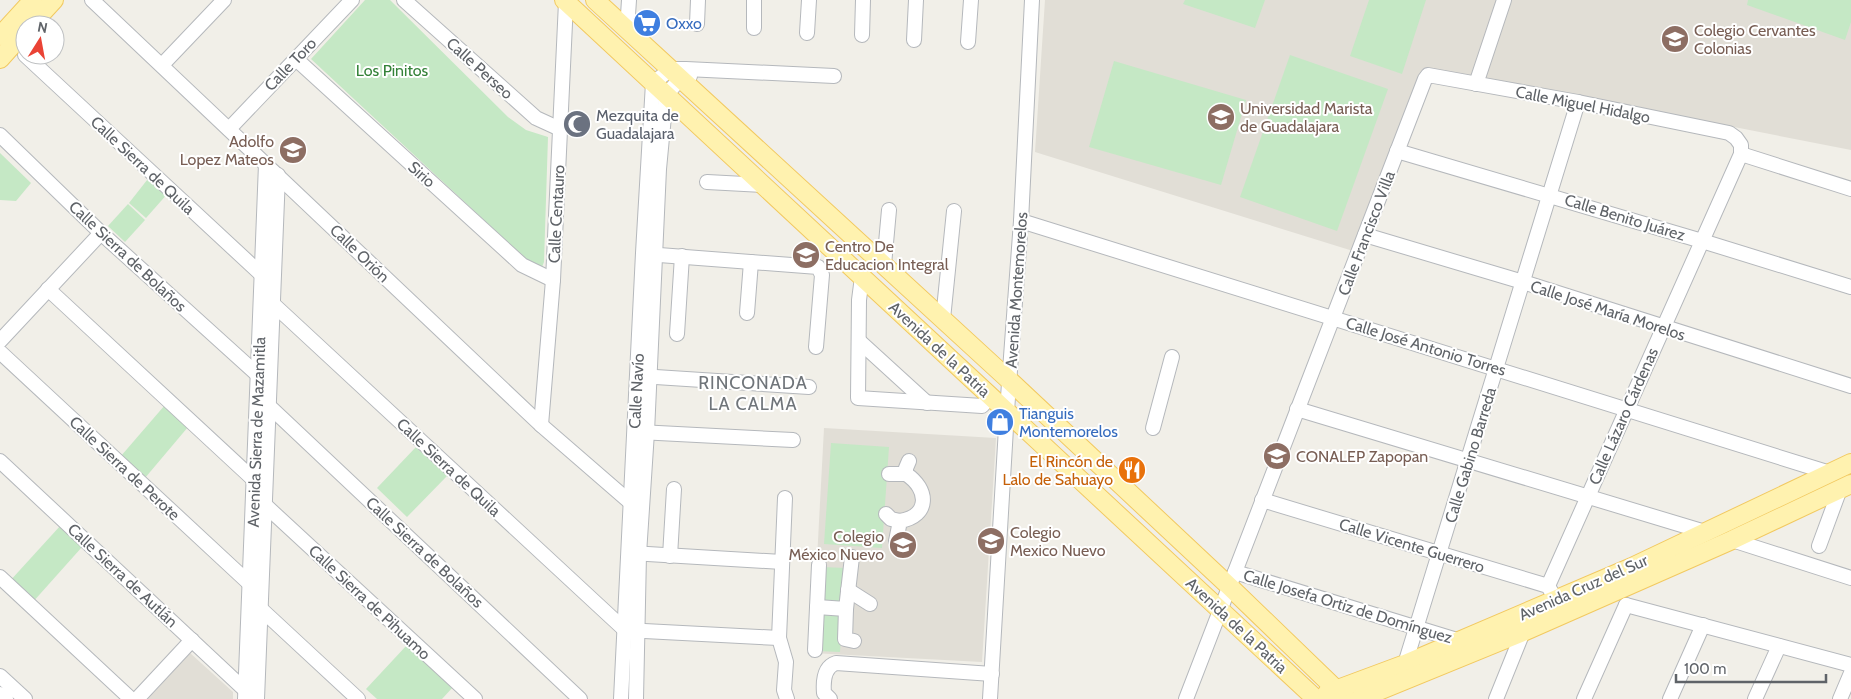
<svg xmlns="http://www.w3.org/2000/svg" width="1851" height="699" font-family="Cabin,sans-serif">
<rect width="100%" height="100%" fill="#f1efe8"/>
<g fill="#e1ded6">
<polygon points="1045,0 1499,0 1471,82 1422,72 1353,251 1035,152"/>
<polygon points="1512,0 1851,0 1851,150 1484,78"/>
<polygon points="824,428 996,438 982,662 812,653"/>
<polygon points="190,653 233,692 233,699 148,699"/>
</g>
<g fill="#c5e8c5">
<polygon points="365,0 390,0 508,117 526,130 548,137 544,262 542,267 529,262 311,59"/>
<polygon points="1185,0 1265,0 1255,28 1183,4"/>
<polygon points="1369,0 1426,0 1402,74 1350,56"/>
<polygon points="1748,0 1851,0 1851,22 1845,40 1747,5"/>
<polygon points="1290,55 1388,89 1337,231 1240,197"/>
<polygon points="1114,61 1246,100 1221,185 1089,147"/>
<polygon points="0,153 31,183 16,201 0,200"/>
<polygon points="151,175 169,192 146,218 129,203"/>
<polygon points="128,204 145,220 125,242 108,226"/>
<polygon points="165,405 188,427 145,478 121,456"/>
<polygon points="831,443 889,447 882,548 824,544"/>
<polygon points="416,447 447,476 407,517 377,488"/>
<polygon points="61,525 82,547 32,603 9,582"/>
<polygon points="822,567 846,568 844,606 819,605"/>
<polygon points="820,609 843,611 840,652 817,651"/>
<polygon points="407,645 453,687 442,699 377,699 366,689"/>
</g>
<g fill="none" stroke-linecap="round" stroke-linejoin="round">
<defs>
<g id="minor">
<polyline points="92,0 541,425 631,503"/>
<polyline points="404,0 536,118 560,129"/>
<polyline points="697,24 698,0"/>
<polyline points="754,28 754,0"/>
<polyline points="627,30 629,0"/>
<polyline points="807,33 809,0"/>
<polyline points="862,35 863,0"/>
<polyline points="914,40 916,0"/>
<polyline points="968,42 971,0"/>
<polyline points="25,55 262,275"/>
<polyline points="296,59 522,265 553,280"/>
<polyline points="162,65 224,0"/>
<polyline points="1476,84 1504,0"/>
<polyline points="229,129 352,0"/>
<polyline points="0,135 101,233 258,375"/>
<polyline points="1397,151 1702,241 1851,287"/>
<polyline points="1741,154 1851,189"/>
<polyline points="707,182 763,185"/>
<polyline points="1021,221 1830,473"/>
<polyline points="1365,235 1523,282 1851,386"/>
<polyline points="646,254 818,267 822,275 816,347"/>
<polyline points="884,265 889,210"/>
<polyline points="862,277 859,300 858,398 982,406 991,396"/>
<polyline points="48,289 253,479"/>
<polyline points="273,304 625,630 779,638"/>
<polyline points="747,313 751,262"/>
<polyline points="943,319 954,211"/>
<polyline points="677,334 682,256"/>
<polyline points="0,341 101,233"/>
<polyline points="859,341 927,403"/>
<polyline points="0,352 250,584"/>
<polyline points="640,376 809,387"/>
<polyline points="269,406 580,699"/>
<polyline points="1297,409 1705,532"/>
<polyline points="541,425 553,280 566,2"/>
<polyline points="1153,428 1172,357"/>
<polyline points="639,432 793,440"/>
<polyline points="0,461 245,690"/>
<polyline points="889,474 906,474"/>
<polyline points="785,498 779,638 786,662 784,690 787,699"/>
<polyline points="1262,500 1548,586 1552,593"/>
<polyline points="265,505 475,699"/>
<polyline points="886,514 891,519 900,521"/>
<polyline points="1732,540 1851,578"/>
<path d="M 896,541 L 900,521 C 930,516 929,489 906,474 L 906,468 L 909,461"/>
<polyline points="1819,546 1840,489"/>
<polyline points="631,553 782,562"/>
<polyline points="670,556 674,489"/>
<polyline points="1235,572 1460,641"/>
<polyline points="0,577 131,699"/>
<polyline points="848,590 870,604"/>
<polyline points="1626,605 1851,665"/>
<polyline points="817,607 846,609 852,557"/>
<polyline points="846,609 845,639 854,641"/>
<polyline points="262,610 358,699"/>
<polyline points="815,650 819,565"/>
<polyline points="1405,664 1578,102"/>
<polyline points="0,676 25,699"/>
<polyline points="0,694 6,699"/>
<polyline points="137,699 192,640"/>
<polyline points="245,699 266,164"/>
<polyline points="257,699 278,175"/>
<polyline points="621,699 643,253 653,83 671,69 686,69 834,76"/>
<polyline points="636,699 639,554 647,432 659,169 666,95 681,78 690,76"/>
<path d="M 830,699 L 824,693 C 823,681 824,667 836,663 L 992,674"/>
<polyline points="990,699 1007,411 1021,221 1032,0"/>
<polyline points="1186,699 1425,79 1428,75 1578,102 1729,133 1736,138 1741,145 1741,154 1548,586"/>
<polyline points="1496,699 1523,632"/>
<polyline points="1584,699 1626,605"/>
<polyline points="1670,699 1703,625"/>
<polyline points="1755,699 1779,646"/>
<polyline points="1840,699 1851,673"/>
</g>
<g id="major">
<polyline points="564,0 1316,699"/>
<polyline points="595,0 1009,380 1230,587 1346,699"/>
<polyline points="31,25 54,0"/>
<polyline points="0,36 33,0"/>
<polyline points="0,59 25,31"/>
<polyline points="1327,693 1405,664 1632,567 1851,463"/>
<polyline points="1359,699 1523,632 1732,540 1851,484"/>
</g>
</defs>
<use href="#minor" stroke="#b5b8bc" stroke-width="16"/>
<use href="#major" stroke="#f2c960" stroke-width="20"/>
<use href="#minor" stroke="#fff" stroke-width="14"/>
<use href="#major" stroke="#fff2af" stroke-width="18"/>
</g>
<defs>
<symbol id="supermarket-disc" viewBox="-11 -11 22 22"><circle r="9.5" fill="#3f7fe0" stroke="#fff"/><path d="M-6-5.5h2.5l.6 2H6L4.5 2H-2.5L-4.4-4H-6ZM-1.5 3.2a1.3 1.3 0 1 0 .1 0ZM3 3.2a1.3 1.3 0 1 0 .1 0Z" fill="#fff"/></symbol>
<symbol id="school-disc" viewBox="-11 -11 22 22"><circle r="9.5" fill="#8d6e63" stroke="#fff"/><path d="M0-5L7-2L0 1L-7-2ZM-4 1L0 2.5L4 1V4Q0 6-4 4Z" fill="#fff"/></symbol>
<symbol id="university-disc" viewBox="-11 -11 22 22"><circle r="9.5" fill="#8d6e63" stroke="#fff"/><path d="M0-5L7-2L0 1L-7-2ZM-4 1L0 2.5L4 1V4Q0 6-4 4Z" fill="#fff"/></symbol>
<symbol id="mosque-disc" viewBox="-11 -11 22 22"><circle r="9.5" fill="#6b7280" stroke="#fff"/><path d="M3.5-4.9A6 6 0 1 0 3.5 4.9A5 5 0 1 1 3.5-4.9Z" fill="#fff"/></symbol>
<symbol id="shop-disc" viewBox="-11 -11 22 22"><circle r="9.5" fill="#3f7fe0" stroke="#fff"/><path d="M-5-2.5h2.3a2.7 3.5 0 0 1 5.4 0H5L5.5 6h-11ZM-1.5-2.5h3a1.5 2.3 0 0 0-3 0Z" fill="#fff"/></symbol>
<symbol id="restaurant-disc" viewBox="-11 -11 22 22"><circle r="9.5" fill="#e8710a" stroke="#fff"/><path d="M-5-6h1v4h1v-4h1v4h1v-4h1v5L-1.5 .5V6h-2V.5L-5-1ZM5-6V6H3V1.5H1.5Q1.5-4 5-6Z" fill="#fff"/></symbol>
</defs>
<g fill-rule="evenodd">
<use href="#supermarket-disc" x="631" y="7" width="32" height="32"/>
<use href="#school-disc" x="1659" y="23" width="32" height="32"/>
<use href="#university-disc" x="1205" y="101" width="32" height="32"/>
<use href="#mosque-disc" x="561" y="108" width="32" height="32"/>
<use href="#school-disc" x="277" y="134" width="32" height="32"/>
<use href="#school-disc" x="790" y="239" width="32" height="32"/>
<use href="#shop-disc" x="984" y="406" width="32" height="32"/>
<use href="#university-disc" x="1261" y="440" width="32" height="32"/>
<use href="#restaurant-disc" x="1116" y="454" width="32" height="32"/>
<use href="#university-disc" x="975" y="525" width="32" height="32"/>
<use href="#school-disc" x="887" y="529" width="32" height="32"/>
</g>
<g text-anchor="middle" stroke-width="4" stroke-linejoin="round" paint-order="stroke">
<g font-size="16" fill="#366cbe" stroke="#fff" text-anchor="start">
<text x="666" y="29">Oxxo</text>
<text x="1019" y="419">Tianguis<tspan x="1019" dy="18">Montemorelos</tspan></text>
</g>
<g font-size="16" fill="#785e54" stroke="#fff" text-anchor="start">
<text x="1694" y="36">Colegio Cervantes<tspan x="1694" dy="18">Colonias</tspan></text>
<text x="1240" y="114">Universidad Marista<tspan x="1240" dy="18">de Guadalajara</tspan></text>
<text x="274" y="147" text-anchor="end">Adolfo<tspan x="274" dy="18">Lopez Mateos</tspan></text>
<text x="825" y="252">Centro De<tspan x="825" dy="18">Educacion Integral</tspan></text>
<text x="1296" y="462">CONALEP Zapopan</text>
<text x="1010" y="538">Colegio<tspan x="1010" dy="18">Mexico Nuevo</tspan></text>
<text x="884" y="542" text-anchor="end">Colegio<tspan x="884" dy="18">México Nuevo</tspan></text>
</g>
<g font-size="16" fill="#5f6368" stroke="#fff">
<text transform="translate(290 64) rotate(-46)" y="6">Calle Toro</text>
<text transform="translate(480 68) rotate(42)" y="6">Calle Perseo</text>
<text transform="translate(1583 104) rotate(11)" y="6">Calle Miguel Hidalgo</text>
<text transform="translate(143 165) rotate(43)" y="6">Calle Sierra de Quila</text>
<text transform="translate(422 174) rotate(42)" y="6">Sirio</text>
<text transform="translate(556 214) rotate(-87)" y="6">Calle Centauro</text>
<text transform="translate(1625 217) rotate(17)" y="6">Calle Benito Juárez</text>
<text transform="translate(1366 233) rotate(-69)" y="6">Calle Francisco Villa</text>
<text transform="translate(360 253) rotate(44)" y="6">Calle Orión</text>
<text transform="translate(128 256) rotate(43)" y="6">Calle Sierra de Bolaños</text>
<text transform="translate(1016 290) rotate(-86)" y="6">Avenida Montemorelos</text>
<text transform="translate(1608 310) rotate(18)" y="6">Calle José María Morelos</text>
<text transform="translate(1426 346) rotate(17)" y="6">Calle José Antonio Torres</text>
<text transform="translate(940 349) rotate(43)" y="6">Avenida de la Patria</text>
<text transform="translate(636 391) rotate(-87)" y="6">Calle Navío</text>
<text transform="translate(1623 416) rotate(-66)" y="6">Calle Lázaro Cárdenas</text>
<text transform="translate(256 432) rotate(-88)" y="6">Avenida Sierra de Mazamitla</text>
<text transform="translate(1470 455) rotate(-73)" y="6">Calle Gabino Barreda</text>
<text transform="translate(449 467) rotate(43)" y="6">Calle Sierra de Quila</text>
<text transform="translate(125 468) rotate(43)" y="6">Calle Sierra de Perote</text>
<text transform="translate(1412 545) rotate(17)" y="6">Calle Vicente Guerrero</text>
<text transform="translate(425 552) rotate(43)" y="6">Calle Sierra de Bolaños</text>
<text transform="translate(123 575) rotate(43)" y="6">Calle Sierra de Autlán</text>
<text transform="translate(1583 587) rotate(-24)" y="6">Avenida Cruz del Sur</text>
<text transform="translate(370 602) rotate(43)" y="6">Calle Sierra de Pihuamo</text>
<text transform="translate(1348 606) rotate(17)" y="6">Calle Josefa Ortiz de Domínguez</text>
<text transform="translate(1237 625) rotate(43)" y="6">Avenida de la Patria</text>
</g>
<g font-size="16" fill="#348238" stroke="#fff">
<text x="392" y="76">Los Pinitos</text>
</g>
<g font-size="16" fill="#5b616d" stroke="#fff" text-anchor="start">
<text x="596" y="121">Mezquita de<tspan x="596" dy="18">Guadalajara</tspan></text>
</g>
<g font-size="16" fill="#c56008" stroke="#fff" text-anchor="end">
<text x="1113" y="467">El Rincón de<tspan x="1113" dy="18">Lalo de Sahuayo</tspan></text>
</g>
<g font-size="18" letter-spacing="1" fill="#70757a" stroke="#fff">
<text x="753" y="389">RINCONADA<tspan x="753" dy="21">LA CALMA</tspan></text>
</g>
</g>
<g transform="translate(40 40) rotate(11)"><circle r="24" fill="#ffffff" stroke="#bfc1c3"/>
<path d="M0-4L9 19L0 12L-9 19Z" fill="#ea4335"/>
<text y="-8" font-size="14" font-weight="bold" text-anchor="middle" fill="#5f6368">N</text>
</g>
<path d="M1676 674v8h150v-8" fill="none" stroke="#5f6368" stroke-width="2.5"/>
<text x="1684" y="674" font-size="15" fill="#5f6368" stroke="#ffffff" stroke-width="4" paint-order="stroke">100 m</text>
</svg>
